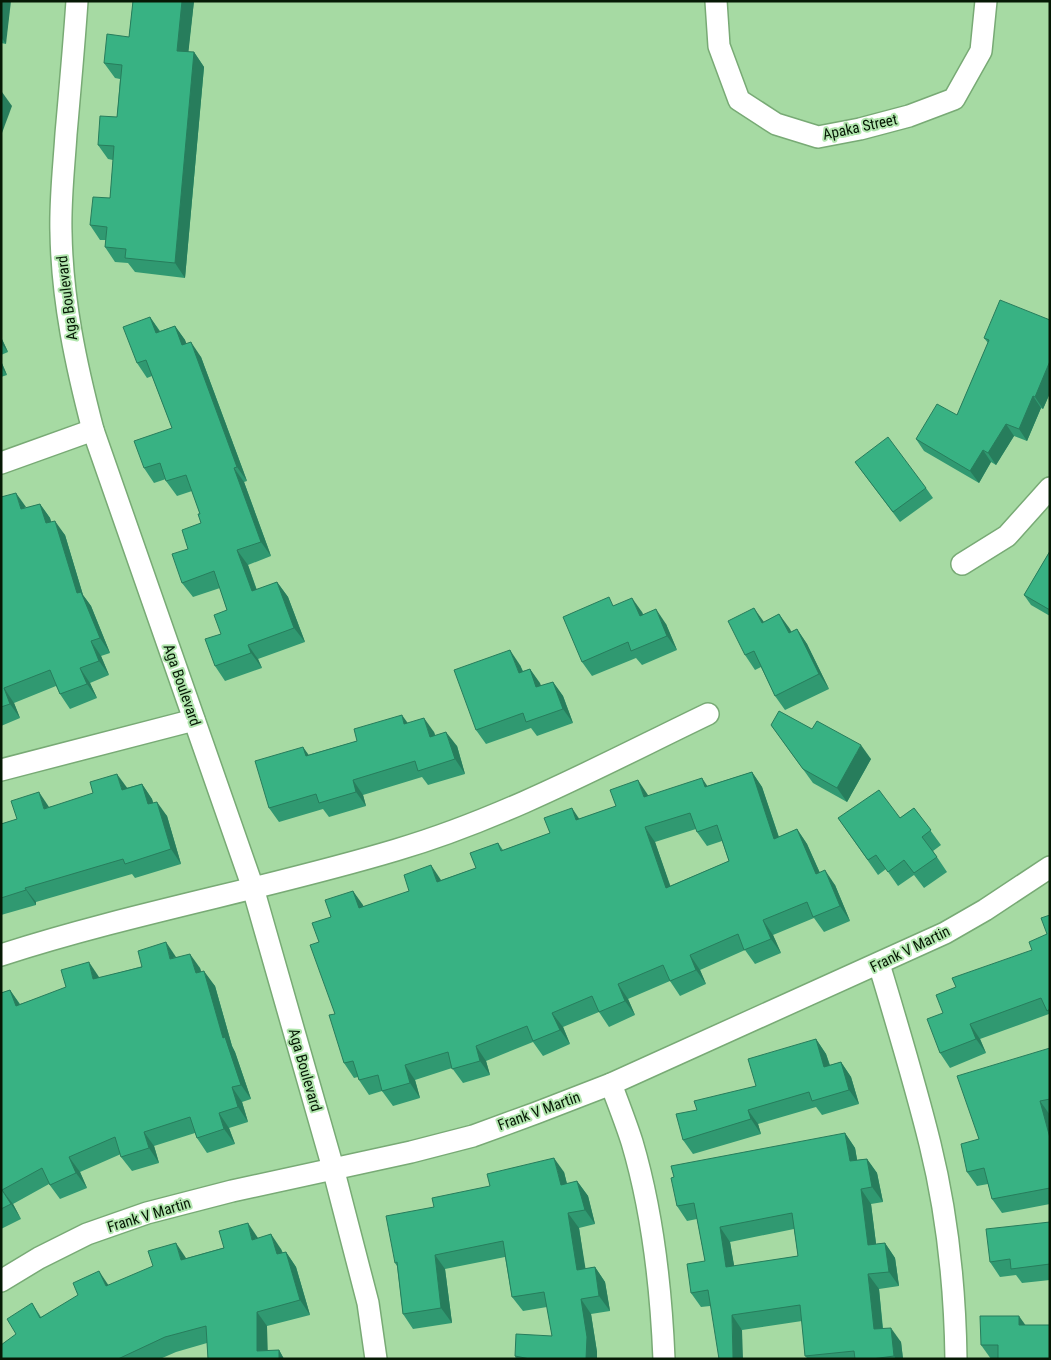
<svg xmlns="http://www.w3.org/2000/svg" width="1051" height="1360" font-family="'Roboto Condensed',sans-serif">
<rect width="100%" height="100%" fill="#a6daa3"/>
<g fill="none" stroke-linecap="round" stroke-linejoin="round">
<defs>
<g id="minor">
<path d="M 77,1 C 74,45 70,89 66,134 C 64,166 60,199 61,232 C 62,300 76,365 93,430 L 253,888 L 333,1168 L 368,1303 L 376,1359"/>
<polyline points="716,1 719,46 739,100 776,124 818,137 860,129 909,116 954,99 981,51 986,1"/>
<polyline points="1,463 93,430"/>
<polyline points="962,564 1007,536 1050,488"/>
<polyline points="1,770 194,720"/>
<path d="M 1,955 C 131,913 266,889 396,850 C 505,818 606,763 708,714"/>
<path d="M 879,964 C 897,1024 915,1083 930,1144 C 947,1213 955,1287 956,1359"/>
<path d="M 611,1084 C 618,1103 626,1123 632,1142 C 653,1213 661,1286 664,1359"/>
<polyline points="1,1281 39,1258 87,1234 147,1213 232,1191 411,1152 473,1136 536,1113 611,1084 945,933 985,910 1050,867"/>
</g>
</defs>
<use href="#minor" stroke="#78aa75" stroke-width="24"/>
<use href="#minor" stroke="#fff" stroke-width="21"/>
</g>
<g fill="#309971" fill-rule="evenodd">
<polygon points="1,1 6,44 1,43"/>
<polygon points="133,1 194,1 188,52 194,52 204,67 185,278 135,272 128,263 115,262 105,247 106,240 100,240 90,225 110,198 113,160 108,159 98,145 117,117 120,79 115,78 104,63 129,37"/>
<polygon points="150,317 160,331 175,326 185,340 186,344 201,357 247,481 244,482 271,556 248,565 257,590 277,582 288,597 305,642 258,659 262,668 225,681 215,666 221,634 227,610 220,588 193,597 182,583 188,549 201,523 200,514 192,491 177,496 166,481 166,479 154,483 144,468 172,428 152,376 147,378 137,363"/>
<polygon points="1050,320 1050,393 1043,409 1041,408 1027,441 1014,436 996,465 991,462 979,483 924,451 916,439 957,415 988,343 984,338"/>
<polygon points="1,337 8,352 1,355"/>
<polygon points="1,361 7,375 1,377"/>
<polygon points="855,462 926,488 933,498 900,522"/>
<polygon points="1,497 26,508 40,504 50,518 51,522 65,535 83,595 91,606 110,653 101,656 109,675 90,683 97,698 70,709 60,694 56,686 14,703 20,718 1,726"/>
<polygon points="1050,551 1050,616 1031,605 1024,595"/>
<polygon points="614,605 642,612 643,615 666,624 677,650 642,665 636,658 592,676 582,662"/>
<polygon points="779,614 791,632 797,629 807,644 829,689 785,710 775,696 761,667 755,670 745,655 764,622"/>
<polygon points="520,665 523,671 530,669 541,686 553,682 563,696 573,723 537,736 531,728 486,744 476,730"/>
<polygon points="407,723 434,732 435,735 457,746 465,774 428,785 422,777 363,795 366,806 329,817 323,809 279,822 269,808 303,747 308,755 357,741"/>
<polygon points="771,725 871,759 847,802 813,783"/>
<path d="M 752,772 L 762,787 L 779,837 L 797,829 L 807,844 L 820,873 L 835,885 L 850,921 L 824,932 L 814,918 L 773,935 L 781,953 L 755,964 L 745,950 L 700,970 L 706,984 L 680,996 L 670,981 L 628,999 L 635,1015 L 609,1027 L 599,1012 L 563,1027 L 570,1044 L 543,1056 L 533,1042 L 486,1061 L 490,1075 L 463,1083 L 452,1068 L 415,1080 L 420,1098 L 393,1106 L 382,1091 L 369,1095 L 359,1080 L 358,1077 L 354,1078 L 344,1063 L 335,1014 L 319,942 L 331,917 L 353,891 L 363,907 L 476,868 L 498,843 L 503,850 L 550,833 L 579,819 L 648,795 L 648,796 L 707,786 ZM 696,829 L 697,832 L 707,846 L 722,841 L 729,861 L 670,886 L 655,842 Z"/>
<polygon points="142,784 152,799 153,803 167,816 181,864 135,878 132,874 36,902 36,905 1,915 1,824 17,819 49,807"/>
<polygon points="914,808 941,845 933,851 947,872 924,888 914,875 898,886 886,869 878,875 838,818 900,818"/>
<polygon points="1050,915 1050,1015 1049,1014 980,1039 986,1053 950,1068 940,1053 943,1013 1032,950 1047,934"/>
<polygon points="176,957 200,968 201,972 215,986 232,1046 235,1052 251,1099 242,1102 248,1122 229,1128 235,1144 207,1153 197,1138 195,1133 154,1146 159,1163 132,1171 121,1157 121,1154 80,1172 87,1188 60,1199 49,1184 13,1204 21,1219 1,1229 1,993 10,990 20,1004 99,978"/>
<polygon points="816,1039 826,1054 830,1065 841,1062 851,1077 859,1104 822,1115 816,1107 758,1124 761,1134 693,1154 683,1140 697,1110 756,1086"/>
<polygon points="1050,1048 1050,1204 1002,1213 992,1199 988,1184 977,1186 967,1172 979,1139"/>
<path d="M 845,1133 L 855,1148 L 857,1160 L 867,1159 L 877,1173 L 883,1202 L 871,1204 L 876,1244 L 885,1243 L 895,1258 L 899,1286 L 879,1289 L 883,1328 L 901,1342 L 903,1359 L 808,1359 L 805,1356 L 802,1321 L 742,1330 L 710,1306 L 701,1307 L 691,1293 L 705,1261 L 697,1219 L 687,1221 L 677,1206 ZM 794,1229 L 798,1256 L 734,1266 L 730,1242 Z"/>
<polygon points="564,1172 567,1184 577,1181 588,1196 595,1224 579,1228 585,1269 595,1267 605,1282 610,1311 591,1314 597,1352 597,1359 516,1359 515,1356 552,1336 547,1307 523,1311 512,1297 505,1257 445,1269 452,1323 413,1329 403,1314 397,1266 395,1263"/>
<polygon points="1050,1222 1050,1280 1022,1283 1016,1275 1000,1277 990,1262"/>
<polygon points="258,1238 281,1249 283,1253 286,1252 296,1267 310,1315 267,1326 267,1351 279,1350 284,1359 208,1359 207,1343 176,1352 160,1359 2,1359 1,1358 16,1334 32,1303 41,1317 109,1285 187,1258"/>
<polygon points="1025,1325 1050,1359 991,1359 981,1345"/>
</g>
<g fill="#277d5c">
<polygon points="1,1 11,1 6,44 1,37"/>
<polygon points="182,1 194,1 187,65 177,51"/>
<polygon points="194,52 204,67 185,278 175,263"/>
<polygon points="2,92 12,106 2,133 1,133"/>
<polygon points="150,317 160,332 156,333"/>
<polygon points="175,326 185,340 193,360 182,345"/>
<polygon points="1,337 8,352 1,343"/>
<polygon points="191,342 201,357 247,481 237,467"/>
<polygon points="1,361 7,375 1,367"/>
<polygon points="1050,361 1050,393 1043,409 1035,397"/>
<polygon points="1033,396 1041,408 1027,441 1019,429"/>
<polygon points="1006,424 1014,436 996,465 988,453"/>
<polygon points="983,450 991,462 979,483 970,471"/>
<polygon points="234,468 244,482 271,556 261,542"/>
<polygon points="16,493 26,507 21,509"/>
<polygon points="40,504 50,518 56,538 46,523"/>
<polygon points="55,521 65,535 83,595 91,606 110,653 100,638 77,593"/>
<polygon points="237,550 248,565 262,606 252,591"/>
<polygon points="277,582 288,597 305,642 294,628"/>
<polygon points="632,598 642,612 650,631 640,616"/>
<polygon points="754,608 764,622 762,623"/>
<polygon points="656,609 666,624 677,650 667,636"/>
<polygon points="779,614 790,629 799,648 789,633"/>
<polygon points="797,629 807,644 829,689 819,674"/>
<polygon points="91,641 101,656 109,675 99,661"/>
<polygon points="248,645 258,659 262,668 251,653"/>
<polygon points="510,650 520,665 529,687 519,673"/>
<polygon points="80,668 90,683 97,698 87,684"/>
<polygon points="530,669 540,683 547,702 536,687"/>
<polygon points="553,682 563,696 573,723 563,709"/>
<polygon points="4,688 14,703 20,718 10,704"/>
<polygon points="402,715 412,729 404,724"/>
<polygon points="424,718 434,732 440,751 430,737"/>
<polygon points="446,732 457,746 465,774 455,759"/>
<polygon points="861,745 871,759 847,802 837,788"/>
<polygon points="303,747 313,761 306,756"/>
<polygon points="752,772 762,787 784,853 774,839"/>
<polygon points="117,774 128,789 122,790"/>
<polygon points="702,778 712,793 705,787"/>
<polygon points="353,780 363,795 366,806 356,792"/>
<polygon points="638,780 648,795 654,812 644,797"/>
<polygon points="142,784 152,799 158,819 148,804"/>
<polygon points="39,792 49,807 44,809"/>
<polygon points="157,802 167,816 181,864 171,849"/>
<polygon points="572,808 582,823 576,820"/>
<polygon points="645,827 655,842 676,902 666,888"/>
<polygon points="797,829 807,844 827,889 816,874"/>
<polygon points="431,865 441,880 447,897 437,882"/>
<polygon points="825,870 835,885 850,921 840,906"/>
<polygon points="25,888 36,902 36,905 26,890"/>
<polygon points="353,891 363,905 369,923 359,908"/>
<polygon points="763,920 773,935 781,953 771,939"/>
<polygon points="166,942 176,957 170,959"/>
<polygon points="190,954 200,968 206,988 196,973"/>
<polygon points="690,955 700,970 706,984 696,970"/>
<polygon points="89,962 99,977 104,994 93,979"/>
<polygon points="204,971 215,986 232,1046 235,1052 251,1099 241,1085 223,1038"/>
<polygon points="618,984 628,999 635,1015 625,1001"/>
<polygon points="10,990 20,1005 16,1006"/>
<polygon points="552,1013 563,1027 570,1044 560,1030"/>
<polygon points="970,1024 980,1039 986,1053 976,1039"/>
<polygon points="816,1039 826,1054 835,1082 824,1067"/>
<polygon points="476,1046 486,1061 490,1075 480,1061"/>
<polygon points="841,1062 851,1077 859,1104 849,1090"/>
<polygon points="405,1065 415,1080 420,1098 410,1083"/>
<polygon points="232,1087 242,1102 248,1122 238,1107"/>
<polygon points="1040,1101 1050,1115 1050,1138"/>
<polygon points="748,1110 758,1124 761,1134 751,1119"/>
<polygon points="219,1113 229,1128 235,1144 224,1129"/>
<polygon points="144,1132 154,1146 159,1163 149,1148"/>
<polygon points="845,1133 855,1148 860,1176 850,1161"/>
<polygon points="69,1157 80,1172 87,1188 76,1173"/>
<polygon points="554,1158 564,1172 571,1200 561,1185"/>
<polygon points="867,1159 877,1173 883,1202 872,1187"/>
<polygon points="577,1181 588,1196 595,1224 585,1210"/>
<polygon points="861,1189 871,1204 878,1259 868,1245"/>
<polygon points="2,1190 13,1204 21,1219 11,1204"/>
<polygon points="568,1213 579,1228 588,1284 577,1270"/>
<polygon points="248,1223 258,1238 252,1240"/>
<polygon points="720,1227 730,1242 737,1282 726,1267"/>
<polygon points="271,1234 281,1249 287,1269 277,1254"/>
<polygon points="176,1243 186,1258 191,1274 181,1260"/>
<polygon points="885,1243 895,1258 899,1286 889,1272"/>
<polygon points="286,1252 296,1267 310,1315 300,1300"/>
<polygon points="435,1255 445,1269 452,1323 441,1308"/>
<polygon points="595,1267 605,1282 610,1311 599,1296"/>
<polygon points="99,1271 109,1286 106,1286"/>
<polygon points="868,1274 879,1289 884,1344 874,1329"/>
<polygon points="581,1299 591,1314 597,1352 597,1359 586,1359"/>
<polygon points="257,1312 267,1326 268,1359 257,1351"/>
<polygon points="732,1315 742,1330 743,1359 733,1359"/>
<polygon points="1019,1316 1029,1330 1019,1325"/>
<polygon points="891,1328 901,1342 903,1359 896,1359 894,1356"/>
<polygon points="279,1350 284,1359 279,1359"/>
</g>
<g fill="#38b283" stroke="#277d5c" fill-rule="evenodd">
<polygon points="133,1 182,1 177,51 194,52 175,263 125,258 126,249 105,247 107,227 90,225 93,197 110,198 114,146 98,145 100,116 117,117 122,65 104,63 107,34 129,37"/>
<polygon points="1000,300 1050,320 1050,361 1035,397 1033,396 1019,429 1006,424 988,453 983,450 970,471 916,439 937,404 957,415 989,340 984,338"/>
<polygon points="150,317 156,333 175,326 182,345 191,342 237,467 234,468 261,542 237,550 252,591 277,582 294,628 248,645 251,653 215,666 205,639 221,634 214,615 227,610 214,571 182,583 172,554 188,549 182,530 201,523 198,514 200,514 186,475 166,481 160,463 144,468 134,441 172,428 146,360 137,363 123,327"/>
<polygon points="888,437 926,488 893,512 855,462"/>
<polygon points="16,493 21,509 40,504 46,523 55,521 77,593 81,592 100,638 91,641 99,661 80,668 87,684 60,694 50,670 4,688 10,704 1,707 1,497"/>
<polygon points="1050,551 1050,610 1024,595"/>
<polygon points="609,597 613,606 632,598 640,616 656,609 667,636 631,651 628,642 582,662 563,617"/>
<polygon points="754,608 762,623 779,614 789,633 797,629 819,674 775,696 754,651 745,655 728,621"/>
<polygon points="510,650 519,673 530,669 536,687 553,682 563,709 526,722 523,713 476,730 454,670"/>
<polygon points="779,711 812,729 817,721 861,745 837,788 803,769 771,725"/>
<polygon points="402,715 404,724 424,718 430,737 446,732 455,759 418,771 415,761 353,780 356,792 319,803 316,794 269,808 255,761 303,747 306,756 357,741 354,729"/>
<path d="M 752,772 L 774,839 L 797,829 L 816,874 L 825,870 L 840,906 L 813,917 L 807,902 L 763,920 L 771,939 L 744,950 L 738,934 L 690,955 L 696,970 L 670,981 L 663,965 L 618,984 L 625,1001 L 599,1012 L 592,996 L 552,1013 L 560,1030 L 533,1041 L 527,1026 L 476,1046 L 480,1061 L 452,1069 L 448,1052 L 405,1065 L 410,1083 L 382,1091 L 378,1075 L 359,1080 L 353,1061 L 344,1063 L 329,1015 L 335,1014 L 310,945 L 319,942 L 312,923 L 331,917 L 325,900 L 353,891 L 359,908 L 409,891 L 404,875 L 431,865 L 437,882 L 476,868 L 470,853 L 498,843 L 501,851 L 550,833 L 544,818 L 572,808 L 576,820 L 616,806 L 610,790 L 638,780 L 644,797 L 702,778 L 705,787 ZM 690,813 L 697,832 L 717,825 L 729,861 L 666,888 L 645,827 Z"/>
<polygon points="117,774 122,790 142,784 148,804 157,802 171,849 125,864 123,859 25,888 26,890 1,898 1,824 17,819 11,801 39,792 44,809 93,793 90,782"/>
<polygon points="879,790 900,818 914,808 931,830 922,837 937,857 914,873 904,860 888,872 876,855 868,860 838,818"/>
<polygon points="1050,915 1050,1009 1047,1011 1041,998 970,1024 976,1039 940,1053 927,1019 943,1013 936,995 956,987 952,978 1032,950 1029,942 1047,934 1041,918"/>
<polygon points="166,942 170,959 190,954 196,973 204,971 223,1038 225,1037 241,1085 232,1087 238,1107 219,1113 224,1129 197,1138 190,1117 144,1132 149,1148 121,1157 115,1137 69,1157 76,1173 50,1185 42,1168 2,1190 11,1204 1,1209 1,993 10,990 16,1006 66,987 61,970 89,962 93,979 142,967 138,951"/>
<polygon points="816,1039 824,1067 841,1062 849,1090 812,1101 809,1092 748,1110 751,1119 683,1140 676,1114 697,1110 694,1101 756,1086 748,1059"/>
<polygon points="1050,1048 1050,1099 1040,1101 1050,1138 1050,1188 992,1199 984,1168 967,1172 961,1144 979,1139 957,1076"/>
<path d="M 845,1133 L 850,1161 L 867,1159 L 872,1187 L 861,1189 L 868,1245 L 885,1243 L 889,1272 L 868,1274 L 874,1329 L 891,1328 L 894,1356 L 872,1359 L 855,1359 L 854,1351 L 805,1356 L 800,1305 L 732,1315 L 733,1359 L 719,1359 L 708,1290 L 691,1293 L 687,1264 L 705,1261 L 694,1203 L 677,1206 L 671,1178 L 674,1177 L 671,1166 ZM 792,1213 L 798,1256 L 726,1267 L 720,1227 Z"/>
<polygon points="554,1158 561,1185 577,1181 585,1210 568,1213 577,1270 595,1267 599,1296 581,1299 587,1337 586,1359 530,1359 515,1356 516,1334 552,1336 544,1292 512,1297 503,1241 435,1255 441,1308 403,1314 397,1262 395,1263 386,1216 434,1207 432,1198 490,1186 487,1174"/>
<polygon points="1050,1222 1050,1264 1011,1269 1010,1259 990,1262 986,1229"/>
<polygon points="248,1223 252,1240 271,1234 277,1254 286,1252 300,1300 257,1312 257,1351 279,1350 279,1359 208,1359 206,1326 165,1337 118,1359 2,1359 1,1357 1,1345 16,1334 7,1319 32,1303 40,1318 78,1295 73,1283 99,1271 106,1286 153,1266 148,1251 176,1243 181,1260 224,1248 219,1231"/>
<polygon points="980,1316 1019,1316 1019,1325 1050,1325 1050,1359 998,1359 998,1345 981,1345"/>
</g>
<g text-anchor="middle" stroke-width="4" stroke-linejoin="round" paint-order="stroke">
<g font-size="15" fill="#061905" stroke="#b3e7af">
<text transform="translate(860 127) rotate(-12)" y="5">Apaka Street</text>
<text transform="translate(67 298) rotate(-97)" y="5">Aga Boulevard</text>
<text transform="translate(182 685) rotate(71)" y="5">Aga Boulevard</text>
<text transform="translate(910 949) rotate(-26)" y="5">Frank V Martin</text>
<text transform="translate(305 1070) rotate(74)" y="5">Aga Boulevard</text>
<text transform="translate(539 1111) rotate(-20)" y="5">Frank V Martin</text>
<text transform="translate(149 1215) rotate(-17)" y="5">Frank V Martin</text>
</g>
</g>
<rect width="1051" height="1360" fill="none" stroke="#061905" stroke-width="5"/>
</svg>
